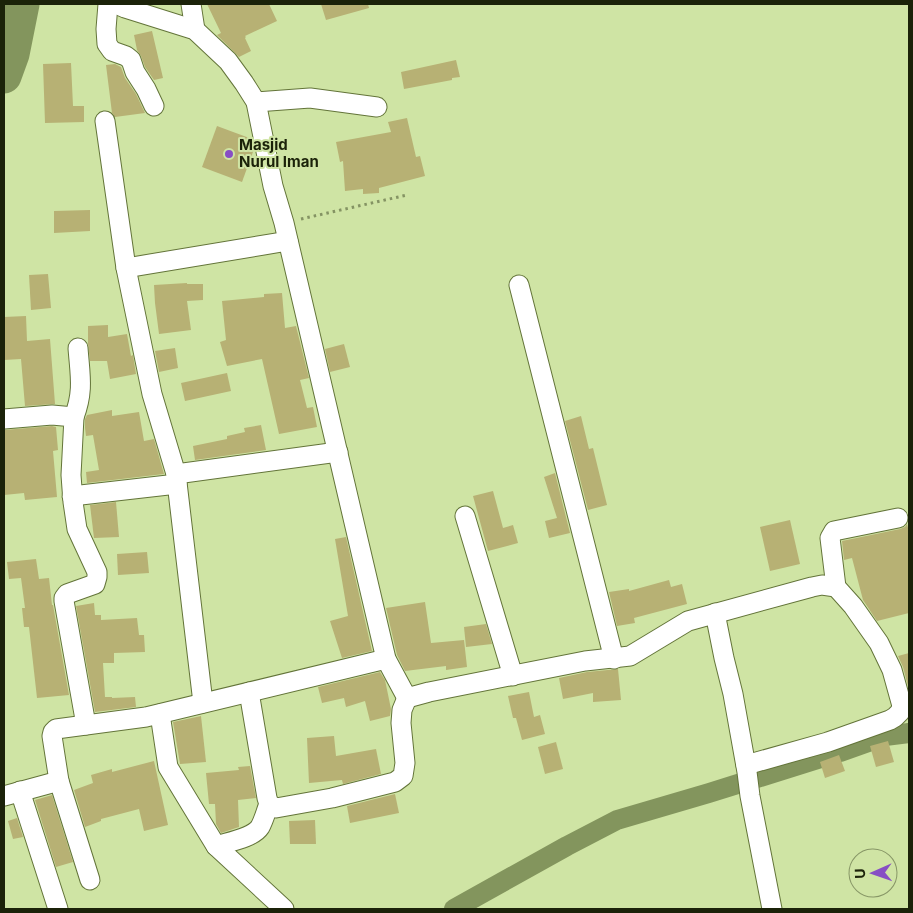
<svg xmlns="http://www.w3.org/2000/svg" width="913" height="913" font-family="Inter,sans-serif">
<rect width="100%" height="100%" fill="#cfe4a4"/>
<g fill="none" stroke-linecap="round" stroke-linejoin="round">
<polyline stroke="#83955d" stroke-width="20" points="454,909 567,846 617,820 709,793 840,752 885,736 909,733"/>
<polyline stroke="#83955d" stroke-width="35" points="4,76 12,54 22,4"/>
</g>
<g fill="#b7b174">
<polygon points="207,4 269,4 277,21 245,36 246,37 245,38 251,51 239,57 217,35 221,33"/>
<polygon points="321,4 368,4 369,8 326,20"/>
<polygon points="152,31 163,78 154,80 145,67 141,56 137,50 134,35"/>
<polygon points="456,60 460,77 452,78 452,80 404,89 401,72"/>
<polygon points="71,63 73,106 84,106 84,122 45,123 43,64"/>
<polygon points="115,64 121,67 125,78 136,94 145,113 115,117 112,113 106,65"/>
<polygon points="407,118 416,157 420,156 425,176 379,188 379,193 363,194 363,189 345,191 343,161 340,162 336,142 391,132 388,122"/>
<polygon points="217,126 252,139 254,149 242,182 202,167"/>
<polygon points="90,210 90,231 54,233 54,211"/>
<polygon points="48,274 51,308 31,310 29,275"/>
<polygon points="187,283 187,284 203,284 203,300 187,301 191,330 159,334 155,303 154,285"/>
<polygon points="282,293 285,328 296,326 309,378 300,380 307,408 313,407 317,427 279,434 262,359 227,366 220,342 226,340 222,301 264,297 264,294"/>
<polygon points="26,316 27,341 50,339 55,404 25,406 21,359 4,360 4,317"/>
<polygon points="108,325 108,337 127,334 131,356 133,355 136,374 110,379 107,361 90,361 88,344 88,326"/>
<polygon points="344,344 350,367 330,372 325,349"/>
<polygon points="175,348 178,368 159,372 155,351"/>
<polygon points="227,373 231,391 185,401 181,383"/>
<polygon points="112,410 112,416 139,412 144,441 154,439 164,474 87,483 86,472 99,470 93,435 86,436 85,428 85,419 87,415"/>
<polygon points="581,416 589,449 593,448 607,505 588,510 565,421"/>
<polygon points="261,425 266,450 195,460 193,446 227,439 227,436 245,432 244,428"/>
<polygon points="52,426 56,427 58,450 53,451 57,497 25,500 24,493 4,495 4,430"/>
<polygon points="555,473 570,533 549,538 545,521 557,518 544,477"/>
<polygon points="493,491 503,528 513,525 518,543 488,551 473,496"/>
<polygon points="116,502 119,537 94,538 90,505"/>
<polygon points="790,520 800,564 770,571 760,527"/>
<polygon points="907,524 909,532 909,613 877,621 863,600 852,558 844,560 842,541 900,529 905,527"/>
<polygon points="346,537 372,651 342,658 330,621 348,616 335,539"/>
<polygon points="147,552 149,573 118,575 117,554"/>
<polygon points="36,559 39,579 49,578 52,605 53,605 69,695 37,698 29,627 24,627 22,608 25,608 21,578 9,579 7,562"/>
<polygon points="669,580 671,587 682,584 687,604 634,618 635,623 617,626 609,592 629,589 629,591"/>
<polygon points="425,602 431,643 464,640 467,667 446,670 446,666 405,671 397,655 386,608"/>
<polygon points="94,603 95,615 101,615 101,620 137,618 139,635 144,635 145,652 114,653 114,663 103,663 105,697 112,697 112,698 135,697 136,707 95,712 76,606"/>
<polygon points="486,624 492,644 466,647 464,627"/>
<polygon points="909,653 909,690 903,667 898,656"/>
<polygon points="618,669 621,700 593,702 593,693 563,699 559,678 587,672"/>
<polygon points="380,672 385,680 391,709 390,716 370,721 365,701 346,707 344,698 322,703 318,687"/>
<polygon points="529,692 534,717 540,715 545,734 522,740 516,718 513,718 508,696"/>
<polygon points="201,716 206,762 180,764 173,722"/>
<polygon points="334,736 336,756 376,749 381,774 343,784 342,780 309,783 307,738"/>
<polygon points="888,741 894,762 876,767 870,746"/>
<polygon points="556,742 563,769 545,774 538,747"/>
<polygon points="839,755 845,771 825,778 820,762"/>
<polygon points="154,761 168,825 144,831 139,809 101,819 101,821 85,827 74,790 93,783 91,775 112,769 112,772"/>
<polygon points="250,766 256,798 238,800 239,827 221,833 216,824 215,804 209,804 206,773 239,770 238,767"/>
<polygon points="395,794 399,813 350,823 347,806"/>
<polygon points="52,795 73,862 56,867 35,800"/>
<polygon points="17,818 23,837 13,839 8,821"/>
<polygon points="315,820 316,844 290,844 289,821"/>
</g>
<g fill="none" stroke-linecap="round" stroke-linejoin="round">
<defs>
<g id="minor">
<polyline points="108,4 106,29 107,44 112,51 126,56 131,60 135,72 146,89 154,106"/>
<polyline points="116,4 125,8 195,30 228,61 244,83 256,102 273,186 284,223 386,659 407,698 429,692 585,661 630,656 688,621 812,587 822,585 836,587"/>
<polyline points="191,4 195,30"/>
<polyline points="256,102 310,98 377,107"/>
<polyline points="105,121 126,268 152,394 176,474 203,703"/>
<polyline points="126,268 288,241"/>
<polyline points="519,285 614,659"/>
<path d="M 74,417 C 84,391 80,375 78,348"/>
<polyline points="4,419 52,415 74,417 71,475 73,502 77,529 97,572 97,577 95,584 67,594 64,598 64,601 86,725"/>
<polyline points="176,474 338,452"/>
<polyline points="72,496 177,484"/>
<polyline points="465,516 513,676"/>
<polyline points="715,613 724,658 733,694 747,772 750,796 772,909"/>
<polyline points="249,692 267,798 269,804 276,808 332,798 395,782 403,776 405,763 401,723 402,710 407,698"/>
<polyline points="160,714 168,767 216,846 284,909"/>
<polyline points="746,765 828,742 890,720 895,717 900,712 902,706 892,670 879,643 853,606 836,587 830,538 834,531 898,518"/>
<polyline points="59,781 90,880"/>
<polyline points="20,791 58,909"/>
<polyline points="4,796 59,781 52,736 53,732 56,729 146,717 386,659"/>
<path d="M 216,846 C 228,842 253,838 260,827 C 264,820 266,811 269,804"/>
</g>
</defs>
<use href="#minor" stroke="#637439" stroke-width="21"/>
<polyline stroke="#849363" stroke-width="3" stroke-dasharray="2.5 4" stroke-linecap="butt" points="301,219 407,195"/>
<use href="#minor" stroke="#fff" stroke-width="19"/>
</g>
<circle fill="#874ec4" stroke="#cfe4a4" stroke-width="2" cx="229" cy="154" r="5"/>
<g text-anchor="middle" stroke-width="4" stroke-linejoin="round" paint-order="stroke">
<g font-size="15" font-weight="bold" fill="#1b2209" stroke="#cfe4a4" text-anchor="start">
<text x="239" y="150">Masjid<tspan x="239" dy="17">Nurul Iman</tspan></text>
</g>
</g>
<rect width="913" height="913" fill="none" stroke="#1b2209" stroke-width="10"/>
<g transform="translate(873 873) rotate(268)"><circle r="24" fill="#cfe4a4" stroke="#879666"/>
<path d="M0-4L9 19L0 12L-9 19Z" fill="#874ec4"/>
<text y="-8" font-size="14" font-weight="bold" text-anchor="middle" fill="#1b2209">U</text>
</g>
</svg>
